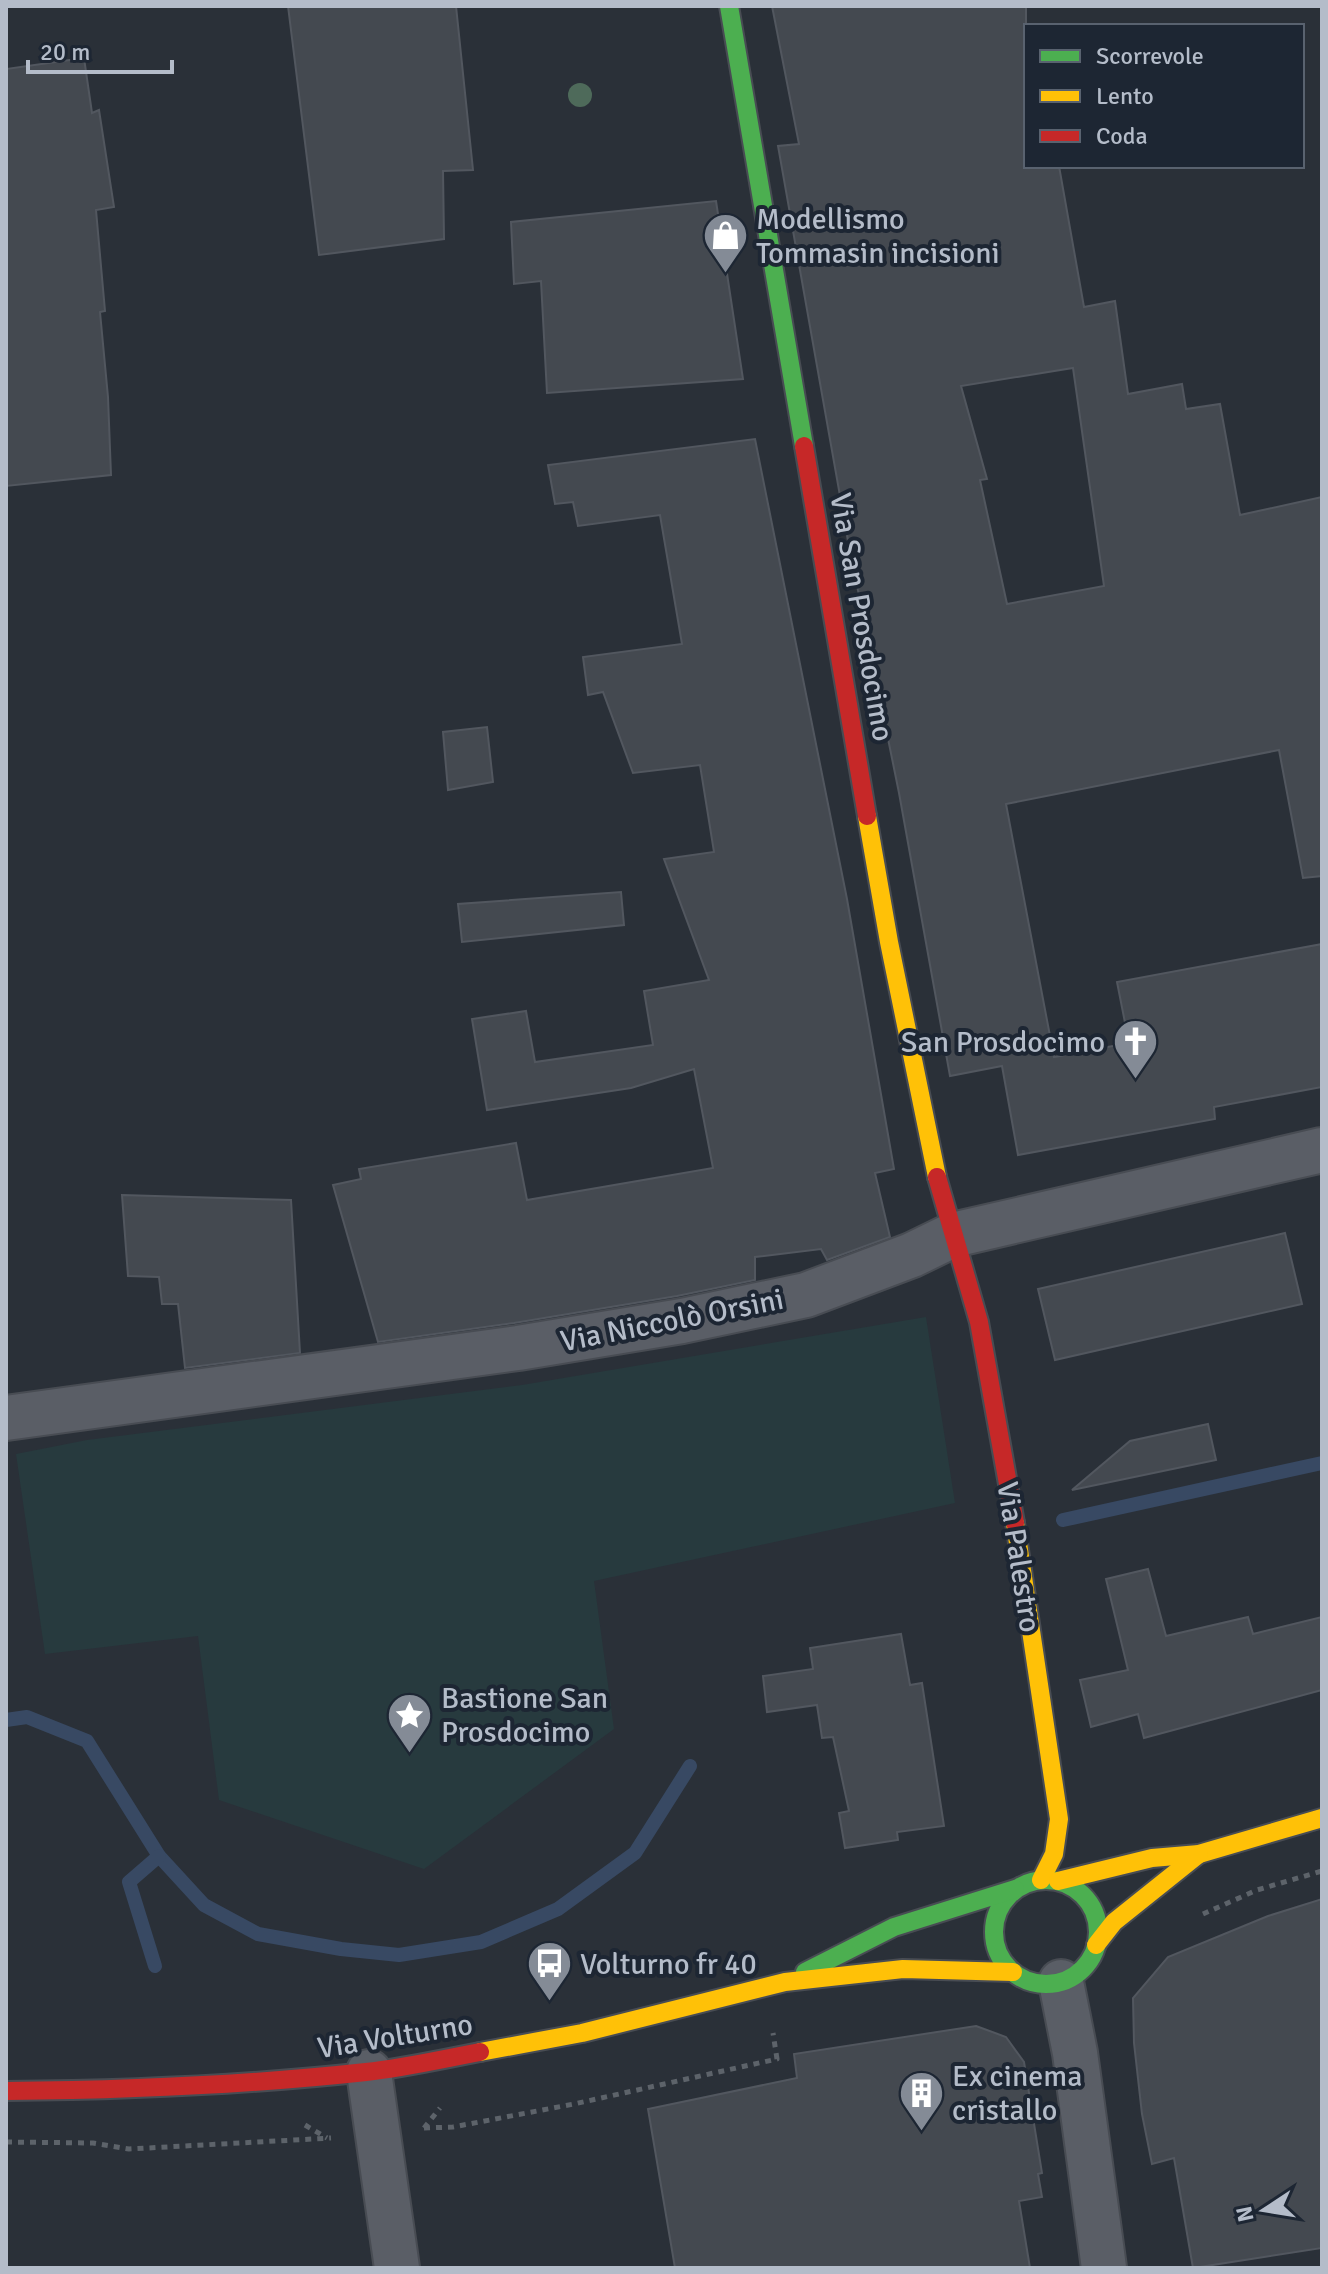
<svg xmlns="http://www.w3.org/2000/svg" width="1328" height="2274" font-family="Signika,sans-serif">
<rect width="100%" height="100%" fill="#2a3038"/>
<polygon fill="#273a3e" points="926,1317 955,1503 594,1581 614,1729 424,1869 219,1800 198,1636 45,1654 16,1454 87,1440 522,1385"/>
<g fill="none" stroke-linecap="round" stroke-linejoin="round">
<g stroke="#384963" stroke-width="14">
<polyline points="1063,1520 1322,1463"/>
<polyline points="6,1720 27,1717 87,1741 159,1856 204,1905 258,1934 341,1949 399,1955 481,1942 558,1909 635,1853 690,1766"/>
<polyline points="155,1966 129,1882 159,1856"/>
</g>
</g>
<g fill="#444950" stroke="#52575f" stroke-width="2" fill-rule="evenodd">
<polygon points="288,6 456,6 473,170 443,171 444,239 319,255"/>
<path d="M 772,6 L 1026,6 L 1026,166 L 1059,166 L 1084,307 L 1115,301 L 1128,394 L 1182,384 L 1186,409 L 1220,404 L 1240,515 L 1322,497 L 1322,876 L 1303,878 L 1279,750 L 1006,804 L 1054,1057 L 1129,1043 L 1117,982 L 1322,944 L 1322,1087 L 1214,1107 L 1215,1119 L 1018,1155 L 1002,1066 L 950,1076 L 899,793 L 848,541 L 778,146 L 799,144 ZM 1073,368 L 1104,586 L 1007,604 L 980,480 L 987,479 L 961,386 Z"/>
<polygon points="84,58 92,113 99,110 114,207 96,210 105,311 100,312 108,397 111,475 6,486 6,69"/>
<polygon points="716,201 743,379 547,393 541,281 514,284 511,222"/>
<polygon points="755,439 847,899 894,1169 875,1173 890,1237 827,1260 821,1249 755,1257 755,1280 677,1296 514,1323 378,1342 333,1185 361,1179 359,1169 516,1143 527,1200 713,1168 694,1069 631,1088 487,1110 472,1019 526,1011 535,1062 653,1045 644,991 709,980 664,859 714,852 700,765 633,773 603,692 588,695 583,657 682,644 660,515 578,526 573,502 555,504 548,465"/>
<polygon points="487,727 493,782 448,790 443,732"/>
<polygon points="621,892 624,925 462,942 458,904"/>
<polygon points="122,1195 291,1200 300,1353 185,1368 178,1304 162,1304 159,1277 128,1276"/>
<polygon points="1285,1233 1302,1304 1055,1360 1038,1289"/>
<polygon points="1208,1424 1216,1460 1072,1490 1130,1441"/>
<polygon points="1148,1569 1166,1636 1248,1617 1253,1634 1322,1617 1322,1690 1144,1738 1138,1714 1091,1727 1080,1680 1128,1670 1106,1579"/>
<polygon points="901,1634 910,1685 922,1683 944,1826 897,1832 898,1840 845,1848 839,1813 849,1811 833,1737 822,1738 817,1705 767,1712 763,1676 813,1669 810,1648"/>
<polygon points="1322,1899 1322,2248 1193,2268 1174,2158 1152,2164 1142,2114 1134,2043 1133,1998 1168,1957 1268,1916"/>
<polygon points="976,2026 1006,2037 1024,2062 1042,2173 1038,2174 1042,2197 1019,2201 1030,2268 675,2268 648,2109 797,2078 794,2054"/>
</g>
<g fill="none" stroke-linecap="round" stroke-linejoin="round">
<defs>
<g id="street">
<polyline points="6,1418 518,1348 682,1321 806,1295 912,1255 953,1235 1322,1150"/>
<polyline points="1061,1982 1075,2053 1104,2268"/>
<polyline points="369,2072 397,2268"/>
</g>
<g id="fast">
<polyline points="729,6 804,446"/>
<circle cx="1046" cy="1932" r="52"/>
<polyline points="805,1972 894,1927 1015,1889"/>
</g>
<g id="slow">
<polyline points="867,816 889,942 937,1177"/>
<polyline points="1015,1523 1059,1819 1054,1854 1041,1880"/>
<polyline points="1058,1881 1152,1858 1199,1854 1322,1818"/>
<polyline points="1096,1945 1114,1922 1199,1854"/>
<polyline points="480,2052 582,2033 785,1982 903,1969 1013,1972"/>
</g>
<g id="jam">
<polyline points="804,446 867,816"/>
<polyline points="937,1177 979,1322 1015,1523"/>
<path d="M 6,2091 C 126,2090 247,2085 366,2072 C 404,2068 443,2059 480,2052"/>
</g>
</defs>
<use href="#street" stroke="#484c53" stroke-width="48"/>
<use href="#fast" stroke="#484c53" stroke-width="22"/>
<use href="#slow" stroke="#484c53" stroke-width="22"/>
<use href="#jam" stroke="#484c53" stroke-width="22"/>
<g stroke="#5d636a" stroke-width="5" stroke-dasharray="6 6" stroke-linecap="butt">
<polyline points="1203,1914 1257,1890 1322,1871"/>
<polyline points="305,2125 327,2138"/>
<polyline points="424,2128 440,2108"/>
<polyline points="424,2128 453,2127 574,2104 777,2059 773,2033"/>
<polyline points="6,2142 93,2143 129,2149 331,2138"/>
</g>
<use href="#street" stroke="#5a5e66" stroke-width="44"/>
<use href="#fast" stroke="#4caf50" stroke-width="18"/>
<use href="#slow" stroke="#ffc107" stroke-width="18"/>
<use href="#jam" stroke="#c62828" stroke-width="18"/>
</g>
<circle fill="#4e6a5a" cx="580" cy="95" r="12"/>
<defs>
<symbol id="shop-pin" viewBox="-11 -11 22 30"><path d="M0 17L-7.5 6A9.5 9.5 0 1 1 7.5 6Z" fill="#848b96" stroke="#1d2633"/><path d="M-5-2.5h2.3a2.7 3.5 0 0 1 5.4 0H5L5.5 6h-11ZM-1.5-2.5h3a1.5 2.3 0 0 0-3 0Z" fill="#fff"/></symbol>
<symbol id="church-pin" viewBox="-11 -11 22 30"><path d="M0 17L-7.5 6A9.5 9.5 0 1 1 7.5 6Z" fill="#848b96" stroke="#1d2633"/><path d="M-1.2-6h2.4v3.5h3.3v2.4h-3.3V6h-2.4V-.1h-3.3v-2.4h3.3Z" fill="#fff"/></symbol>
<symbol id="sight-pin" viewBox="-11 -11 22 30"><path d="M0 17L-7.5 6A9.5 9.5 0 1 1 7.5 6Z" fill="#848b96" stroke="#1d2633"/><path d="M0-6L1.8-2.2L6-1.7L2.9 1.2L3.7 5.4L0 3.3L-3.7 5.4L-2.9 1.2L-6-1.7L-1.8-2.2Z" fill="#fff"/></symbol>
<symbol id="bus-pin" viewBox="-11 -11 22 30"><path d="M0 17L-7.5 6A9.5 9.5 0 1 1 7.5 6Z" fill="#848b96" stroke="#1d2633"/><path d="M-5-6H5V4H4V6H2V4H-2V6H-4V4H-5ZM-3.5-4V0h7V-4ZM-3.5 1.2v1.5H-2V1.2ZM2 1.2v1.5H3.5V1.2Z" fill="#fff"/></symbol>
<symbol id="building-pin" viewBox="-11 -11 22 30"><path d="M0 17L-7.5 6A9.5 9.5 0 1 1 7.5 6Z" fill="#848b96" stroke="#1d2633"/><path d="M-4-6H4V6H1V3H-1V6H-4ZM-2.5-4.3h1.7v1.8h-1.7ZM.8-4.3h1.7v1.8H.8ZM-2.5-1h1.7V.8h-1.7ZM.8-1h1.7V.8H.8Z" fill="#fff"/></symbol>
</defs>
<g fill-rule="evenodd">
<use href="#shop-pin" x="700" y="210" width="51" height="69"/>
<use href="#church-pin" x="1110" y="1016" width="51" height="69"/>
<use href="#sight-pin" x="384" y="1690" width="51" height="69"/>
<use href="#bus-pin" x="524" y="1938" width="51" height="69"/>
<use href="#building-pin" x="896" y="2068" width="51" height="69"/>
</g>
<g text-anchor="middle" stroke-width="8" stroke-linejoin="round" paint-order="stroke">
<g font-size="30" fill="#b4bcc9" stroke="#1d2633" text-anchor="start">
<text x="756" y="229">Modellismo<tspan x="756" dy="34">Tommasin incisioni</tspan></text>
<text x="1105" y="1052" text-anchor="end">San Prosdocimo</text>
<text x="441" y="1708">Bastione San<tspan x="441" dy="34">Prosdocimo</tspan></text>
<text x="580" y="1974">Volturno fr 40</text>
<text x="952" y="2086">Ex cinema<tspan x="952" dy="34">cristallo</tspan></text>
</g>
<g font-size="30" fill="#b4bcc9" stroke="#1d2633">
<text transform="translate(862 617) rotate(80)" y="10">Via San Prosdocimo</text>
<text transform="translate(672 1320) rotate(-11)" y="10">Via Niccolò Orsini</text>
<text transform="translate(1019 1557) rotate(81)" y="10">Via Palestro</text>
<text transform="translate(395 2036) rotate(-9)" y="10">Via Volturno</text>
</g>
</g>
<rect width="1328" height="2274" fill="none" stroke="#b4bcc9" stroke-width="16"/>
<rect x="1024" y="24" width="280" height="144" fill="#1d2633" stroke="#59626f" stroke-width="2"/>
<rect x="1040" y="50" width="40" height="12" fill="#4caf50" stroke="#59626f" stroke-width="2"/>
<text x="1096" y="64" font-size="24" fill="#b4bcc9">Scorrevole</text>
<rect x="1040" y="90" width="40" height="12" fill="#ffc107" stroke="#59626f" stroke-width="2"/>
<text x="1096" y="104" font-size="24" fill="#b4bcc9">Lento</text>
<rect x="1040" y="130" width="40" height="12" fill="#c62828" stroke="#59626f" stroke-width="2"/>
<text x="1096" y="144" font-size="24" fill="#b4bcc9">Coda</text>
<g transform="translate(1264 2210) rotate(258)" stroke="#1d2633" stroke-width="6" paint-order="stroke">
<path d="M0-6L14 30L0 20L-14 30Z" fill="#b4bcc9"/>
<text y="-12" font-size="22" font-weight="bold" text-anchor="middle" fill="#b4bcc9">N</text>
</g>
<path d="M28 60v12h144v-12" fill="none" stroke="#b4bcc9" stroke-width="4"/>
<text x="40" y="60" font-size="24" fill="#b4bcc9" stroke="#1d2633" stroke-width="6" paint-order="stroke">20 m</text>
</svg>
